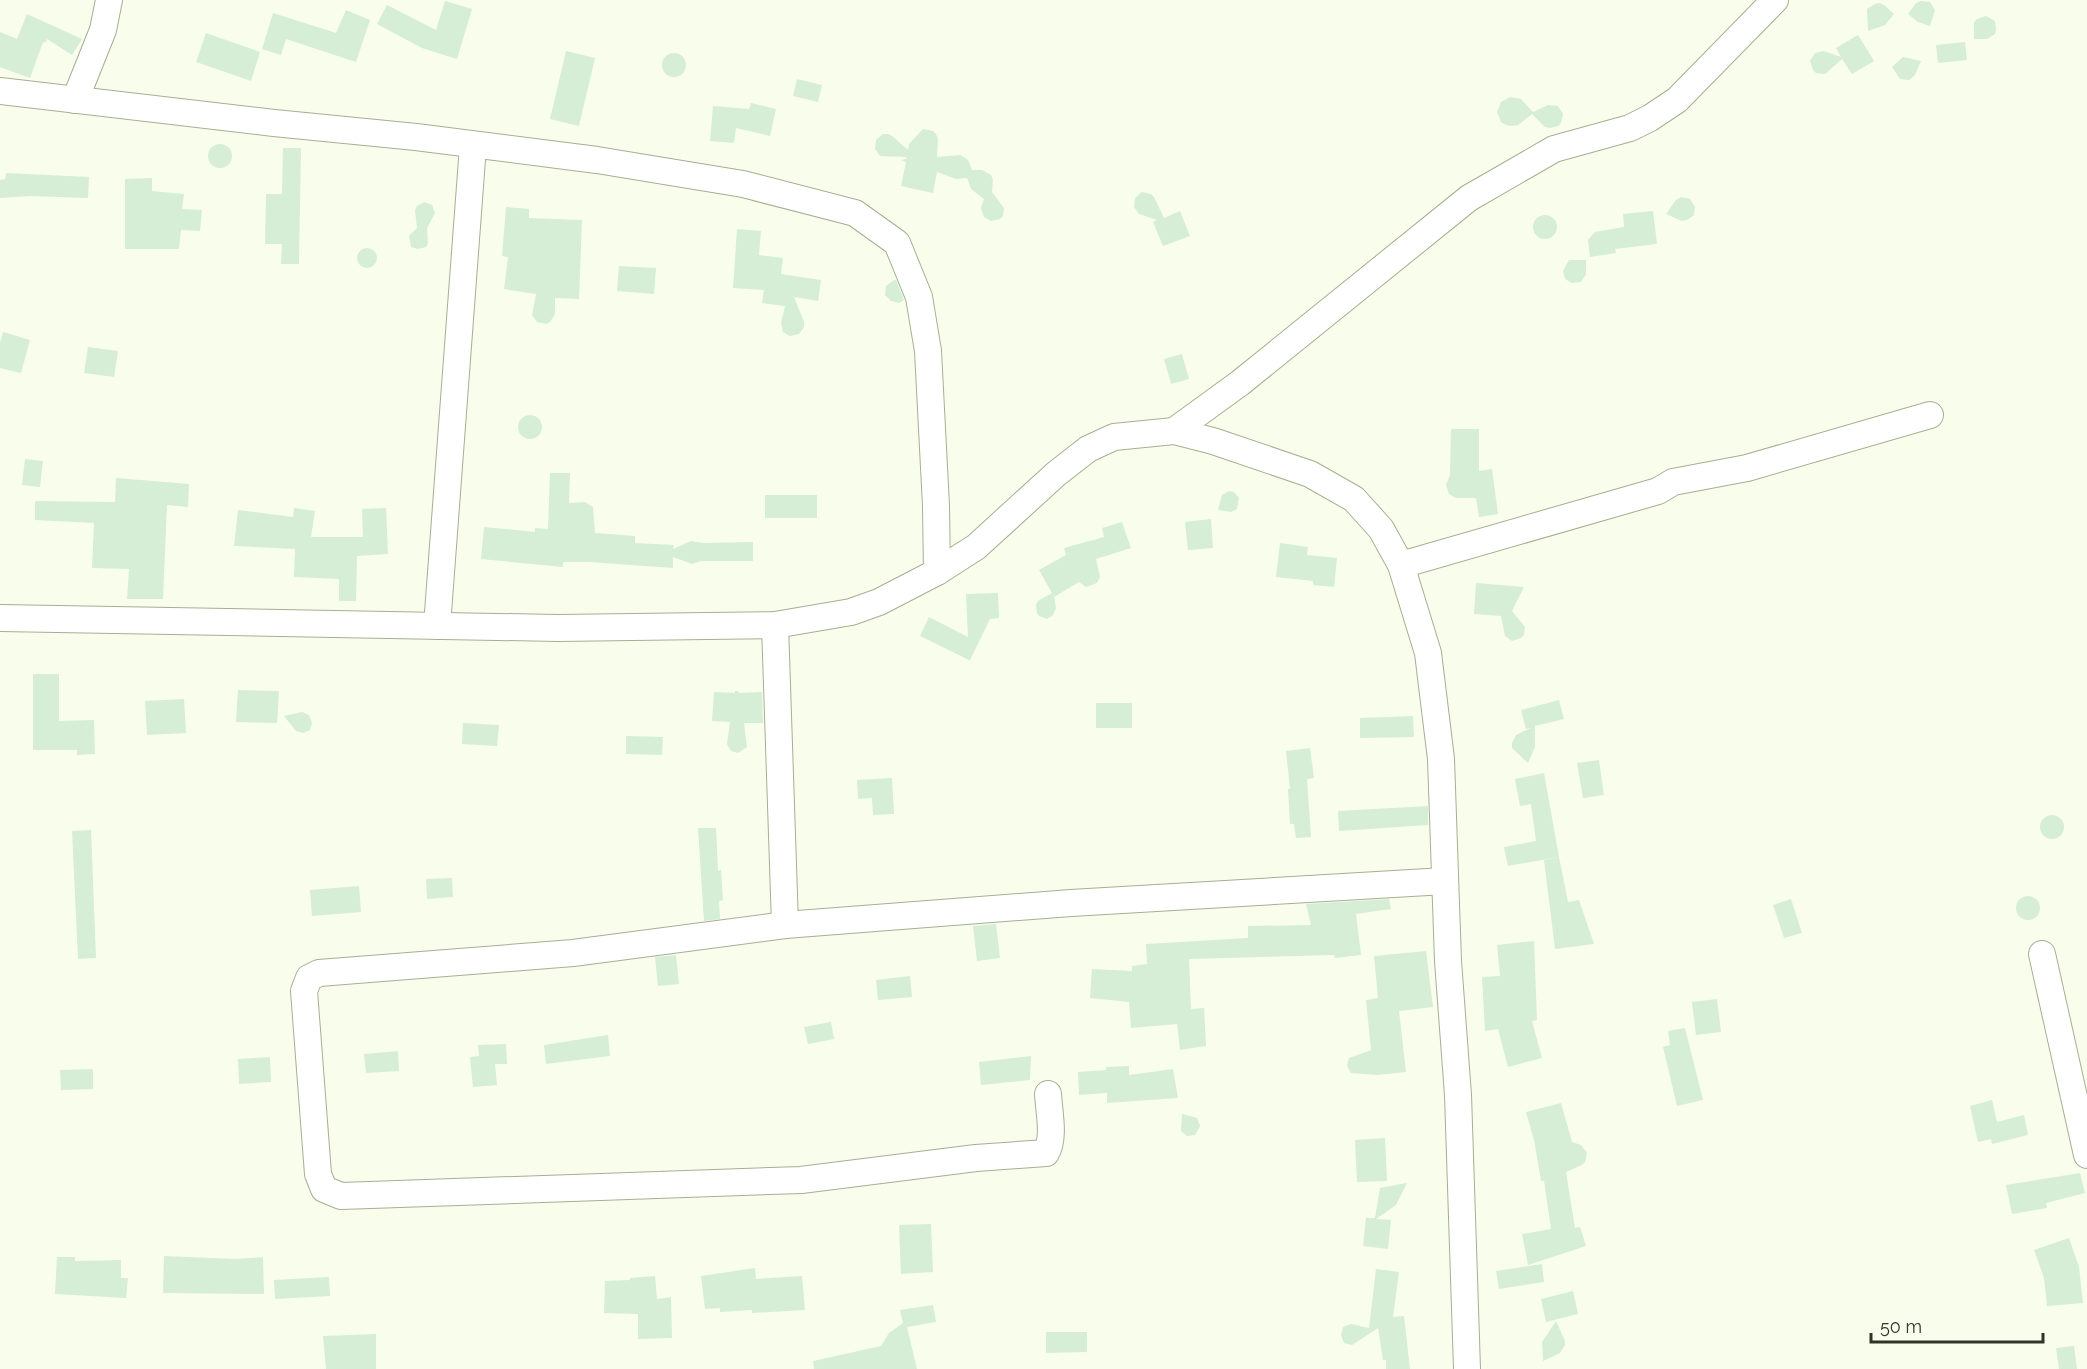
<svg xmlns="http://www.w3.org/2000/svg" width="2087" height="1369" font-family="Raleway,sans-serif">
<rect width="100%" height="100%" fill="#f8feeb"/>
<g fill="#d5eed5">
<polygon points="445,1 472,9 457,59 422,48 377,24 387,5 436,30"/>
<polygon points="1921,1 1930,2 1935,10 1930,26 1918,22 1908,14 1916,3"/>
<polygon points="1879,3 1884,5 1894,14 1885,25 1868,31 1867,9 1875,4"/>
<polygon points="346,10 370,20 356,62 286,39 281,55 262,49 273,13 336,33"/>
<polygon points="27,14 82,39 72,55 47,39 45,43 43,42 30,78 0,67 0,32 17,39"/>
<polygon points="1986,16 1995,21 1996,30 1995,34 1987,39 1974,39 1974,22 1977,19"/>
<polygon points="206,33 260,52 251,81 196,62"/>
<polygon points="1858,35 1874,61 1852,74 1842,59 1825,74 1816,73 1813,70 1810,61 1815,53 1824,51 1841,57 1836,48"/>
<polygon points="1965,42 1967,60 1938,63 1936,45"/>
<polygon points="566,51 595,58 579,126 550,119"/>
<circle cx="674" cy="65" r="12"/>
<polygon points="1903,57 1921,61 1915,75 1909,80 1900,79 1892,67"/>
<polygon points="797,79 822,85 818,102 793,96"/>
<polygon points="1510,97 1521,99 1533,112 1548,105 1558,106 1563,114 1561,123 1558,126 1550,128 1545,127 1532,114 1518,125 1512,126 1506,125 1501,122 1497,112 1501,102"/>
<polygon points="751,103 776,109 770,136 736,128 734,143 710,141 713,106 749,109"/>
<polygon points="923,129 933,131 936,134 938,139 937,157 960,155 968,160 972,170 982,170 991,175 993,180 992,192 1004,208 1003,216 1000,219 991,221 984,217 981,208 984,199 971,189 967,178 956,179 937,172 933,193 901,186 906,162 901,160 906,159 907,157 880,156 875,149 876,140 883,134 888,134 892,136 908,150 909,144"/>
<circle cx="220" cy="156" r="12"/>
<polygon points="283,148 301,148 299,264 281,264 282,244 265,244 266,194 282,194"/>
<polygon points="6,173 89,177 88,198 30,196 0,198 0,180 5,179"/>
<polygon points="152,178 152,191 184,194 182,209 202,210 200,231 181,230 179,249 125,249 125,179"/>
<polygon points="1142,192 1151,194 1154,197 1164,218 1180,211 1190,236 1163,246 1153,222 1157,220 1139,214 1134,207 1135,198"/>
<polygon points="1681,197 1690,199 1695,207 1694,215 1687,220 1682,221 1666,214 1676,200"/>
<polygon points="424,202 432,205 435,213 427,228 428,243 426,247 418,249 411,247 409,236 417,228 415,210 417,206"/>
<polygon points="506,207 529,209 529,218 582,220 579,299 555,298 555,314 550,322 546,324 537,322 532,315 536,294 504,289 508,257 502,256"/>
<polygon points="1653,211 1657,244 1615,249 1616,253 1590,257 1588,240 1595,232 1624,227 1623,214"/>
<circle cx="1545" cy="227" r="12"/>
<polygon points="737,229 761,231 759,255 783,258 781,274 821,280 818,301 794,297 804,322 804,327 799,334 790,336 783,332 781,323 785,306 762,303 764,290 733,288"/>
<circle cx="367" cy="258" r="10"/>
<polygon points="1569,260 1586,260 1586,274 1581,282 1572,283 1565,279 1563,271"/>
<polygon points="619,266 656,268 654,294 617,291"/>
<polygon points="894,280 896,280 904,300 899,303 891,301 885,295 886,286"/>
<polygon points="3,332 30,340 21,373 0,368 0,343"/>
<polygon points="88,347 118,351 114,377 84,373"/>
<polygon points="1182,354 1189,379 1171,384 1164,359"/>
<circle cx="530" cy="427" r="12"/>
<polygon points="1451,429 1479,429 1479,471 1492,469 1498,514 1479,517 1476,498 1456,498 1449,494 1446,485 1450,475"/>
<polygon points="25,459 43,461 40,487 22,485"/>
<polygon points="550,473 570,473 569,503 585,502 593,507 595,533 635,536 635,543 674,545 673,549 691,541 703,543 753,542 753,561 701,561 692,564 673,557 673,568 589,562 563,562 563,567 481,559 484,527 535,532 535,528 548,529"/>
<polygon points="116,478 189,484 188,507 167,505 163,599 127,599 129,569 92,568 94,523 35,520 35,501 115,502"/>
<polygon points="1229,491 1234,492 1239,498 1237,509 1231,512 1218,510 1222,495"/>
<rect x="765" y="495" width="52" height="23"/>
<polygon points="294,508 315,511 311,537 363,537 362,509 386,508 388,554 357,556 356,601 339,601 339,579 294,577 295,549 234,546 238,510 293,517"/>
<polygon points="1211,519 1213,548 1188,550 1185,522"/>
<polygon points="1122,522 1131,548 1096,559 1100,577 1097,583 1086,587 1079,582 1054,597 1056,608 1053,615 1047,619 1039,616 1037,613 1036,605 1038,601 1052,593 1039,570 1066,555 1064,548 1104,537 1102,528"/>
<polygon points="1280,543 1308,547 1307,555 1337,558 1334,587 1313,585 1313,581 1276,577"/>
<polygon points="1476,583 1524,587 1512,611 1525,627 1524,635 1521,638 1512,641 1505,636 1501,616 1474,614"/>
<polygon points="998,593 999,618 990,619 969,662 969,660 920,636 929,617 968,637 966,594"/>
<polygon points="33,674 59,674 59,721 94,720 95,754 77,755 77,750 33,750"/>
<polygon points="238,690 279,691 277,723 236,722"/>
<polygon points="735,691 738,691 739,693 762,692 763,723 744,723 747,747 738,753 731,751 727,744 730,722 712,721 714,692 735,693"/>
<polygon points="184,699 186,733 147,735 145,701"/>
<polygon points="1559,700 1564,719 1535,726 1535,747 1528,763 1512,748 1512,743 1516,735 1531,728 1526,729 1521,710"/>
<rect x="1096" y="703" width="36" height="25"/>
<polygon points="302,712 309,715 312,723 310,730 303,733 296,731 284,716"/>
<polygon points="1413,716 1414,737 1360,738 1360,718"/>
<polygon points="463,723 499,725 497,746 462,744"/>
<polygon points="626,736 663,737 662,755 626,754"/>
<polygon points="1310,748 1314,778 1307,779 1311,837 1296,838 1294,824 1290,824 1288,789 1290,789 1286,751"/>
<polygon points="1599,760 1604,795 1583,798 1577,763"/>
<polygon points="1544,773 1559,857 1508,866 1504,847 1536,841 1531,804 1520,806 1515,779"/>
<polygon points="892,778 894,814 873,815 872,798 858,799 857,780"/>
<polygon points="1428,806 1428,825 1339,831 1338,811"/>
<circle cx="2052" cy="827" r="12"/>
<polygon points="698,828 716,828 718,871 721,870 723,900 719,901 720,919 704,921"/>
<polygon points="91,830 96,958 78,959 72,831"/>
<polygon points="1559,857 1568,902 1579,900 1594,944 1555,949 1544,860"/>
<polygon points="452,878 453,897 427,899 426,879"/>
<polygon points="359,886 361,912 312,916 310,890"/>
<circle cx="2028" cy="908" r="12"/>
<polygon points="1389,899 1391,909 1356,914 1361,955 1335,958 1334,955 1189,959 1191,1009 1204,1008 1206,1046 1180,1050 1177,1024 1131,1028 1129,1002 1090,998 1092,969 1132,971 1132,966 1147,964 1146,944 1248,938 1248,926 1311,925 1306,904"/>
<polygon points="1791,899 1802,933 1784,938 1773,905"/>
<polygon points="996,924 1000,958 977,961 973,926"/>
<polygon points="1534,941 1537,1020 1532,1021 1542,1058 1508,1067 1498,1029 1485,1031 1482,977 1500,976 1497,945"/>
<polygon points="1426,951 1433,1007 1399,1011 1406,1072 1377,1075 1351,1073 1347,1066 1349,1058 1371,1050 1366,1000 1378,998 1374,956"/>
<polygon points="676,955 679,984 658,986 655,957"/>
<polygon points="910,976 912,997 878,1000 876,980"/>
<polygon points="1717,999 1721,1032 1696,1035 1692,1002"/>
<polygon points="831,1022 834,1039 808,1044 804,1027"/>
<polygon points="1685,1028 1703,1100 1677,1106 1663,1047 1670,1045 1668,1031"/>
<polygon points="608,1035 610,1056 546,1064 544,1045"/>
<polygon points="506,1044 507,1064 495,1064 497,1085 473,1087 470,1057 479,1056 478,1045"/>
<polygon points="398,1051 399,1071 366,1073 364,1054"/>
<polygon points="1031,1056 1030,1080 981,1085 979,1062"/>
<polygon points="270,1057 271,1082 239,1084 238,1059"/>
<polygon points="1129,1066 1129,1075 1173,1069 1178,1098 1107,1103 1107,1093 1079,1095 1078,1072 1106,1070 1106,1067"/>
<polygon points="93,1069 93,1089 61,1090 60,1070"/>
<polygon points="1992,1100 1997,1122 2024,1115 2028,1135 1992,1144 1991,1139 1978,1142 1970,1106"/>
<polygon points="1561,1103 1572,1142 1581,1145 1587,1153 1585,1162 1582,1165 1566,1172 1575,1228 1580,1227 1586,1246 1528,1265 1522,1234 1551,1229 1544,1181 1541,1181 1534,1140 1526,1112"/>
<polygon points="1182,1114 1197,1118 1200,1126 1195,1135 1187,1136 1181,1131"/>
<polygon points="1385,1138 1387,1181 1357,1182 1355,1140"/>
<polygon points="2080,1173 2085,1193 2046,1203 2047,1208 2012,1214 2006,1185"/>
<polygon points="1407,1183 1396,1205 1376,1219 1391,1220 1388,1249 1363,1246 1366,1218 1375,1218 1380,1188"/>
<polygon points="931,1224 933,1272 901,1274 899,1225"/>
<polygon points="2069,1238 2079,1267 2083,1303 2047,1306 2044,1278 2034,1250"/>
<polygon points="164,1256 236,1259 263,1257 264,1294 163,1293"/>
<polygon points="57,1257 75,1257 75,1261 121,1260 121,1278 128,1278 126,1298 55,1294"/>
<polygon points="1542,1264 1544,1282 1499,1289 1496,1271"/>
<polygon points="755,1268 756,1279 802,1276 805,1310 752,1313 752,1310 720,1312 720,1308 705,1309 701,1276"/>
<polygon points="1376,1269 1399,1272 1393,1317 1404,1316 1410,1369 1386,1369 1386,1360 1383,1360 1378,1328 1352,1345 1344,1343 1341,1335 1343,1327 1351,1324 1369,1328"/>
<polygon points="655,1276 657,1299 671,1297 672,1338 638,1339 638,1314 604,1313 605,1281 630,1280 630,1278"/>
<polygon points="329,1277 330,1296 275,1299 274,1280"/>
<polygon points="1573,1291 1578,1314 1546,1322 1541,1299"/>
<polygon points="933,1305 936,1322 907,1327 917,1369 814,1369 813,1361 881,1346 889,1333 903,1323 900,1310"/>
<polygon points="1556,1321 1565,1341 1565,1345 1560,1353 1543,1361 1542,1342"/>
<polygon points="1046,1332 1087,1332 1087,1352 1046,1353"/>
<polygon points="376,1334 376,1369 326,1369 323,1336"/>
<polygon points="2074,1346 2077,1369 2059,1369 2056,1348"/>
</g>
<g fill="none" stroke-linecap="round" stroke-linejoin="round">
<defs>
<g id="street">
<polyline points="0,91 274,123 416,137 597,160 743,184 855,213 897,243 919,297 928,351 936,506 937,572"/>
<polyline points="75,100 103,30 109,0"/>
<polyline points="1174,431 1240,383 1469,198 1554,149 1630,128 1650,118 1677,100 1775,0"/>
<polyline points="1401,565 1658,491 1673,482 1747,468 1930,415"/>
<polyline points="0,618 558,628 775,625 851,612 879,602 937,572 976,547 1056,474 1088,449 1114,437 1174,431 1213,441 1310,474 1354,499 1381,529 1401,565 1428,653 1441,759 1448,961 1458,1095 1467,1369"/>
<polyline points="775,625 785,925"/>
<polyline points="437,626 473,146"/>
<polyline points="2042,954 2087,1155"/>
<path d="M 1048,1094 C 1049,1112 1055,1138 1046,1153 L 976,1158 L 801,1180 L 341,1196 L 324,1189 L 318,1174 L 304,991 L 309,978 L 319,973 L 573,953 L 785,925 L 1071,903 L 1445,881"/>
</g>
</defs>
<use href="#street" stroke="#a6af91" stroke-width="28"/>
<use href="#street" stroke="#fff" stroke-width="26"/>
</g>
<path d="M1871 1333v9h172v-9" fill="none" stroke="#313428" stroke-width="3"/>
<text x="1880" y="1333" font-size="18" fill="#313428" stroke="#f8feeb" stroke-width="4.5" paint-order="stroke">50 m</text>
</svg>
